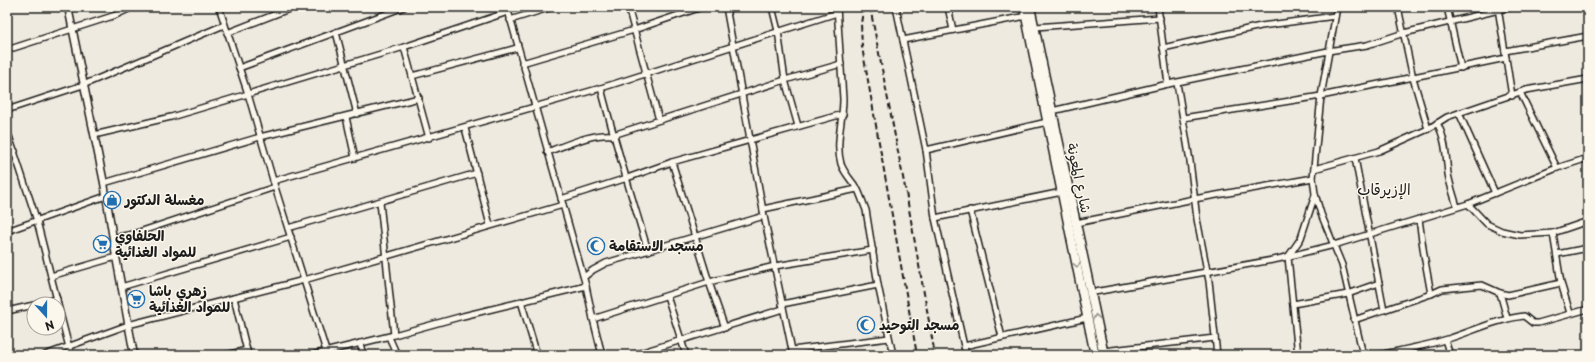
<svg xmlns="http://www.w3.org/2000/svg" width="1595" height="362" font-family="'Playpen Sans','Playpen Sans Arabic',sans-serif">
<rect width="100%" height="100%" fill="#eeeadf"/>
<filter id="ink" filterUnits="userSpaceOnUse"><feTurbulence type="fractalNoise" baseFrequency=".025" numOctaves="2"/><feDisplacementMap in="SourceGraphic" scale="8" xChannelSelector="R" yChannelSelector="G"/><feConvolveMatrix kernelMatrix="1 2 1 2 8 2 1 2 1" color-interpolation-filters="sRGB"/></filter>
<g filter="url(#ink)">
<g fill="none" stroke-linecap="round" stroke-linejoin="round">
<defs>
<g id="minor">
<polyline points="219,7 248,94 275,187 326,351"/>
<polyline points="507,7 586,286 593,319 602,355"/>
<polyline points="628,7 659,120"/>
<polyline points="680,7 681,13"/>
<polyline points="726,7 764,216 793,355"/>
<polyline points="772,7 778,31 785,80 798,126"/>
<path d="M 837,7 L 843,99 C 843,121 835,143 841,164 C 844,173 852,181 858,190 C 861,196 863,203 866,210 L 878,285 L 893,355"/>
<polyline points="896,7 926,150 935,218 966,355"/>
<polyline points="948,7 953,30"/>
<polyline points="1158,7 1168,84"/>
<polyline points="1337,7 1321,96 1313,178 1315,194 1321,214 1342,265 1363,355"/>
<polyline points="1398,7 1413,78 1428,129"/>
<polyline points="1447,7 1461,68"/>
<polyline points="1498,8 1512,96"/>
<polyline points="510,20 552,7"/>
<polyline points="1035,27 1160,18"/>
<polyline points="336,32 357,114"/>
<polyline points="227,33 294,7"/>
<polyline points="903,40 1026,16"/>
<polyline points="404,47 429,138"/>
<polyline points="1163,48 1261,26 1335,16"/>
<polyline points="7,50 116,15 133,7"/>
<polyline points="1505,51 1588,36"/>
<polyline points="522,63 634,30 702,7"/>
<polyline points="239,68 404,7"/>
<polyline points="412,76 517,48"/>
<polyline points="1177,83 1190,161 1197,219 1209,281 1217,355"/>
<path d="M 601,88 C 615,143 632,197 648,251"/>
<polyline points="1520,92 1557,168"/>
<polyline points="7,110 83,85 224,25"/>
<polyline points="1052,111 1168,84 1328,51 1367,45 1404,33 1511,7"/>
<polyline points="1459,113 1495,193"/>
<polyline points="346,117 355,158"/>
<polyline points="1183,118 1321,96 1506,58"/>
<path d="M 1437,123 C 1446,139 1446,156 1448,174 C 1450,185 1454,196 1457,207"/>
<polyline points="465,128 490,225"/>
<polyline points="7,130 37,221 58,304"/>
<polyline points="94,135 171,117 248,94 404,47 508,12"/>
<polyline points="926,150 1047,122"/>
<path d="M 547,152 C 567,145 591,133 613,135 L 785,80 L 841,64"/>
<polyline points="7,155 15,151"/>
<polyline points="1355,158 1384,310"/>
<polyline points="672,162 709,282 725,328"/>
<polyline points="1314,169 1379,151 1428,129 1447,117 1526,90 1588,79"/>
<polyline points="273,181 601,88 837,13"/>
<polyline points="104,183 260,137 419,98"/>
<polyline points="561,199 627,178 672,162 843,114"/>
<polyline points="380,202 394,335"/>
<polyline points="1468,204 1487,224 1502,231 1520,235 1553,233 1588,221"/>
<polyline points="763,209 857,189"/>
<polyline points="970,210 1002,337"/>
<polyline points="935,218 1062,192"/>
<polyline points="1419,219 1424,255 1431,294"/>
<polyline points="1076,223 1194,199 1313,178"/>
<polyline points="288,228 477,173"/>
<polyline points="7,231 106,196"/>
<polyline points="1553,233 1561,283 1570,313"/>
<polyline points="113,238 133,234 275,187"/>
<polyline points="1557,254 1588,248"/>
<polyline points="51,276 116,257"/>
<polyline points="584,277 593,270 606,263 764,216"/>
<polyline points="121,287 291,237"/>
<polyline points="1089,293 1278,259 1334,245 1468,204 1557,168 1588,158"/>
<polyline points="1500,293 1507,318"/>
<polyline points="667,296 686,355"/>
<polyline points="234,298 248,355"/>
<polyline points="521,301 537,355"/>
<polyline points="37,304 57,299"/>
<polyline points="782,304 878,285"/>
<polyline points="1293,304 1348,294 1379,283"/>
<polyline points="58,305 71,355"/>
<polyline points="7,311 34,305"/>
<polyline points="593,319 709,282 775,266 873,250"/>
<polyline points="1354,320 1431,294 1442,289 1482,285 1500,293 1508,295 1561,283"/>
<polyline points="389,337 397,355"/>
<polyline points="1445,340 1450,355"/>
<polyline points="360,343 363,355"/>
<polyline points="964,346 1087,318"/>
<polyline points="792,350 889,338"/>
<polyline points="1103,351 1215,338"/>
<polyline points="45,355 128,325 304,280 563,205"/>
<polyline points="226,355 247,350"/>
<polyline points="312,355 394,335 463,316 586,286"/>
<polyline points="633,355 783,309"/>
<polyline points="1298,355 1288,257 1301,238 1315,195"/>
<path d="M 1379,355 C 1402,350 1425,346 1448,339 C 1473,331 1498,319 1524,316 L 1533,323 L 1538,323 L 1588,309"/>
</g>
<polyline id="tertiary" points="68,7 104,183 116,257 134,355"/>
<g id="trunk">
<polyline points="1024,7 1095,355"/>
<polyline points="1030,7 1104,355"/>
</g>
</defs>
<use href="#minor" stroke="#1c1c1c" stroke-width="8"/>
<use href="#tertiary" stroke="#1c1c1c" stroke-width="9"/>
<use href="#trunk" stroke="#1c1c1c" stroke-width="11"/>
<use href="#minor" stroke="#fbf7ec" stroke-width="5"/>
<use href="#tertiary" stroke="#fbf7ec" stroke-width="6"/>
<use href="#trunk" stroke="#fbf7ec" stroke-width="8"/>
<g stroke="#1c1c1c" stroke-width="2" stroke-dasharray="6 3" stroke-linecap="butt">
<polyline points="864,7 861,23 862,47 917,355"/>
<polyline points="870,7 907,198 935,355"/>
</g>
</g>
<defs><path id="oneway-chevron" d="M-2-3.5L2.5 0L-2 3.5" fill="none" stroke-width="1.6" stroke-linecap="round" stroke-linejoin="round"/></defs>
<g stroke="#97948e">
<use href="#oneway-chevron" transform="translate(1077 265) rotate(79)"/>
<use href="#oneway-chevron" transform="translate(1096 317) rotate(-101)"/>
</g>
</g>
<defs>
<symbol id="shop-ring" viewBox="-11 -11 22 22"><circle r="9.5" fill="#fbf7ec" stroke="#1f6fb2" stroke-width="1.5"/><path d="M-5-2.5h2.3a2.7 3.5 0 0 1 5.4 0H5L5.5 6h-11ZM-1.5-2.5h3a1.5 2.3 0 0 0-3 0Z" fill="#1f6fb2"/></symbol>
<symbol id="supermarket-ring" viewBox="-11 -11 22 22"><circle r="9.5" fill="#fbf7ec" stroke="#1f6fb2" stroke-width="1.5"/><path d="M-6-5.5h2.5l.6 2H6L4.5 2H-2.5L-4.4-4H-6ZM-1.5 3.2a1.3 1.3 0 1 0 .1 0ZM3 3.2a1.3 1.3 0 1 0 .1 0Z" fill="#1f6fb2"/></symbol>
<symbol id="mosque-ring" viewBox="-11 -11 22 22"><circle r="9.5" fill="#fbf7ec" stroke="#1f6fb2" stroke-width="1.5"/><path d="M3.5-4.9A6 6 0 1 0 3.5 4.9A5 5 0 1 1 3.5-4.9Z" fill="#1f6fb2"/></symbol>
</defs>
<g fill-rule="evenodd">
<use href="#shop-ring" x="102" y="190" width="20" height="20"/>
<use href="#supermarket-ring" x="92" y="234" width="20" height="20"/>
<use href="#mosque-ring" x="586" y="236" width="20" height="20"/>
<use href="#supermarket-ring" x="126" y="289" width="20" height="20"/>
<use href="#mosque-ring" x="856" y="315" width="20" height="20"/>
</g>
<g text-anchor="middle" stroke-width="3" stroke-linejoin="round" paint-order="stroke">
<g font-size="14" fill="#1c1c1c" stroke="#fbf7ec">
<text transform="translate(1079 178) rotate(78)" y="5">شارع المعونة</text>
</g>
<g font-size="14" font-weight="bold" fill="#1c1c1c" stroke="#fbf7ec" text-anchor="start">
<text x="125" y="205">مغسلة الدكتور</text>
<text x="115" y="241">الحلفاوي<tspan x="115" dy="16">للمواد الغذائية</tspan></text>
<text x="609" y="251">مسجد الاستقامة</text>
<text x="149" y="296">زهري باشا<tspan x="149" dy="16">للمواد الغذائية</tspan></text>
<text x="879" y="330">مسجد التوحيد</text>
</g>
<g font-size="15" fill="#1c1c1c" stroke="#fbf7ec">
<text x="1384" y="195">الإزيرقاب</text>
</g>
</g>
<rect width="1595" height="362" fill="none" stroke="#fbf7ec" stroke-width="24"/>
<rect x="12" y="12" width="1571" height="338" fill="none" stroke="#1c1c1c" stroke-width="1.5" filter="url(#ink)"/>
<g transform="translate(46 316) rotate(159)"><circle r="19" fill="#fbf7ec" stroke="#a29f99"/>
<path d="M0-3L7 15L0 10L-7 15Z" fill="#1f6fb2"/>
<text y="-6" font-size="11" font-weight="bold" text-anchor="middle" fill="#1c1c1c">N</text>
</g>
</svg>
